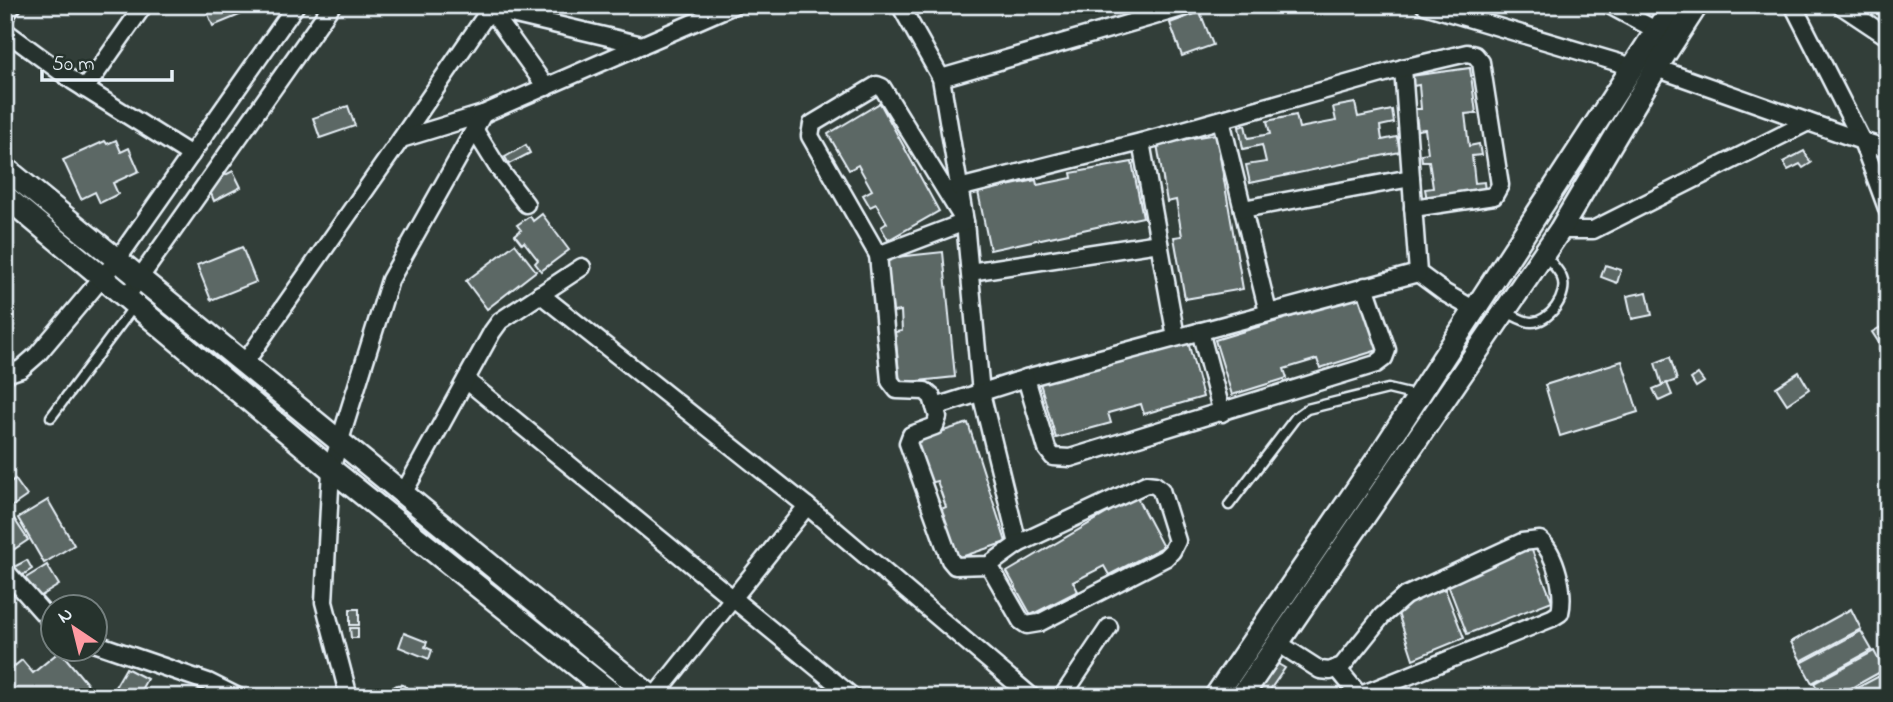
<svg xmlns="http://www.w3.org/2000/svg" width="1893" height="702" font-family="'Indie Flower',sans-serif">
<rect width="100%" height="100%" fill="#323e39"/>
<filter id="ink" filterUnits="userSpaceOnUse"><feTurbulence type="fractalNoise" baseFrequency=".0143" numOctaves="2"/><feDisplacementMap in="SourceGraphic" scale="14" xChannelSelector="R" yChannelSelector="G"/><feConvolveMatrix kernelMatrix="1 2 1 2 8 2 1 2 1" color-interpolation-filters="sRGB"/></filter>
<g filter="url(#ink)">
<g fill="#5c6865" stroke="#e8f1f8" stroke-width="2">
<polygon points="204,5 259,5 259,7 213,26"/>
<polygon points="1200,12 1213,45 1182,56 1170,23"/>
<polygon points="1470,68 1476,113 1465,114 1469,146 1479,144 1481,155 1472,156 1475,183 1484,182 1485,192 1427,200 1425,189 1433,188 1429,161 1422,161 1421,154 1428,153 1425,129 1418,130 1415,109 1421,109 1419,85 1413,86 1411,76"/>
<polygon points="880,103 939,211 888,240 881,227 887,223 876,204 870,207 863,195 872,190 858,165 849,170 828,134"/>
<polygon points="1355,103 1358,117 1392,110 1394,123 1380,126 1382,140 1397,137 1400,152 1250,183 1246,165 1266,162 1262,145 1243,149 1239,127 1245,125 1248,138 1270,134 1267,121 1296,115 1299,128 1336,121 1333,107"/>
<polygon points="348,106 355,126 320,138 313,118"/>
<polygon points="1216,134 1243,289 1185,299 1174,237 1182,236 1176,200 1167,202 1157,144"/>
<polygon points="116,140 121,152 129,148 139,171 113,183 118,194 100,203 95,192 81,199 63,160 105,141 107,144"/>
<polygon points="526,145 530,153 509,164 505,157"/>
<polygon points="1804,151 1811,163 1803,168 1800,164 1788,170 1783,162"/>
<polygon points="1132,162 1143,217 990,250 978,192 1036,180 1037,185 1072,178 1071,173"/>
<polygon points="233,171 241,187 214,201 207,184"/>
<polygon points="542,214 569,250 541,271 535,263 538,260 524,242 522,244 515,235 521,230 517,225 530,216 533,221"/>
<polygon points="515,244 536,271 487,309 466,281"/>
<polygon points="242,247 256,282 211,300 197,265"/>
<polygon points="943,252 955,377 900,383 895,332 902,331 901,311 893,312 887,258"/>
<polygon points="1605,265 1621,270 1617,283 1601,277"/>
<polygon points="1647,292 1652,315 1632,319 1627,296"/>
<polygon points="1362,295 1378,350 1320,368 1317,359 1284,369 1287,378 1232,395 1215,340"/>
<polygon points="1888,323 1888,342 1881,346 1872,332"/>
<polygon points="1188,342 1203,397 1144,414 1141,404 1108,413 1111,423 1056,438 1040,383"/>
<polygon points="1670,357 1677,380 1662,385 1655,363"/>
<polygon points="1622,361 1638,412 1560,436 1545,385"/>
<polygon points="1799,372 1809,389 1787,404 1776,387"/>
<polygon points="1698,374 1704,382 1696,387 1691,379"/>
<polygon points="1667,383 1672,395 1659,401 1653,389"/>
<polygon points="968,423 1006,542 955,559 939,510 946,507 937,481 930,483 916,440"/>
<polygon points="15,479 27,496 11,507 5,500 5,486"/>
<polygon points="1136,496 1163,547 1109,575 1104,566 1073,582 1078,591 1031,615 1007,572"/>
<polygon points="48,500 74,545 44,563 18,518"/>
<polygon points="11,514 28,540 13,550 5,538 5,518"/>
<polygon points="1531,548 1552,601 1467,634 1447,582"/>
<polygon points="27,560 32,569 18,578 12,568"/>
<polygon points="47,565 59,585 36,599 24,579"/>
<polygon points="1445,589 1464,638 1413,659 1396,607"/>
<rect x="350" y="609" width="9" height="16"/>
<polygon points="1851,609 1861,629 1801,661 1791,642"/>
<polygon points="350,628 358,628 358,638 351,638"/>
<polygon points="1861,631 1872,650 1812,683 1801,663"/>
<polygon points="404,633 427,642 425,647 432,650 429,659 399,647"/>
<polygon points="60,651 98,697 15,697 5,685 5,674 22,660 33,673"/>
<polygon points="1874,651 1884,670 1835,697 1822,697 1814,683"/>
<polygon points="1278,664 1285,668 1265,697 1262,697 1257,693"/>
<polygon points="126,668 147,679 137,697 115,697 111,694"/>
<polygon points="1885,673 1888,679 1886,697 1840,697"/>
</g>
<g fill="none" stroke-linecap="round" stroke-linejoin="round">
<defs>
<g id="lane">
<path d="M 1506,312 C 1513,315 1523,322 1531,322 C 1549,323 1569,295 1562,278 C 1559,270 1551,263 1546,256"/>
<polyline points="51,417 135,305"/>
<polyline points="1229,505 1296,417 1307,409 1388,389 1417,396"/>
</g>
<g id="street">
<polyline points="485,5 490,9 642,45"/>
<polyline points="900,5 941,78 965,222 981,393 1018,544"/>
<polyline points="1424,5 1633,67"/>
<polyline points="1609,5 1665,35"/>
<polyline points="1793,5 1862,141 1888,211"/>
<polyline points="1840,5 1888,37"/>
<polyline points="490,9 546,87"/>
<polyline points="5,16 13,5"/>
<polyline points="5,31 73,81 191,155"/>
<polyline points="1403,68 1418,273 1445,293 1475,310"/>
<polyline points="1656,68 1862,141 1888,149"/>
<polyline points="941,78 1192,5"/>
<polygon points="877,85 882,87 965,222 878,255 810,136 812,124"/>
<polyline points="85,89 144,5"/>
<polyline points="1221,120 1268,312"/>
<polyline points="474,129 497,166 526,204"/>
<polyline points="401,139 493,5"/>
<polyline points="1141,142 1176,337"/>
<polyline points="959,188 1141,142 1403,68 1467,53 1475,55 1481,62 1500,185 1494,196 1413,208"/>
<polyline points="1243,209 1411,178"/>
<polyline points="1560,230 1593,230 1808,122"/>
<polyline points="878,255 890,381 897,390 925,391 932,397 935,407 1026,378 1418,273"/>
<polyline points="970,272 1159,243"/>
<polyline points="540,294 807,506 1032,697"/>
<polyline points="127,296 332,5"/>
<polyline points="1200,331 1222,413"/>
<polyline points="244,364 401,139 483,114 734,5"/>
<polyline points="5,368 12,372 21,369 37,355 117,260 296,5"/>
<polyline points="1026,378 1047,449 1053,457 1070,458 1376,364 1384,358 1387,350 1365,286"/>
<polyline points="466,380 853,697"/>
<polyline points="935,407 938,417 935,426 911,435 908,443 950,560 955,566 989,565 1018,544 1146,484 1155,485 1161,490 1177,541 1172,551 1165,558 1039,623 1027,625 1021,621 989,565"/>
<polyline points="403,494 492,332 500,321 582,267"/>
<polyline points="5,570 52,623"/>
<polyline points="94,643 208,682 238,697"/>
<path d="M 1278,643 L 1320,670 L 1330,671 L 1342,666 L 1382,616 L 1405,596 L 1522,542 L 1540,540 C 1556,554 1565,592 1560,613 L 1552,618 L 1356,697"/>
<polyline points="1337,668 1359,695 1364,697"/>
<polyline points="400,694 403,697"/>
<polyline points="349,697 324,602 331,469 390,280 483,114"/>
<polyline points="654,697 807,506"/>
<polyline points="1062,697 1109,627"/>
</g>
<g id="secondary">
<polyline points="5,168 652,697"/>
<polyline points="5,196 331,469 616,697"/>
<polyline points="1215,697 1380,455 1673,5"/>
<polyline points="1241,697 1560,230 1656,68 1697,5"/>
</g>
</defs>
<use href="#lane" stroke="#e8f1f8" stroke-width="13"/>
<use href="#street" stroke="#e8f1f8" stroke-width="21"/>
<use href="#secondary" stroke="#e8f1f8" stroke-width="26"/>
<use href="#lane" stroke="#26332d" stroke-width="8"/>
<use href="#street" stroke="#26332d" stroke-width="16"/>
<use href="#secondary" stroke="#26332d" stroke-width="21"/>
</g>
</g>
<rect width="1893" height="702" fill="none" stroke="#26332d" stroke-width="28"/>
<rect x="14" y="14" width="1865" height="674" fill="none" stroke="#e8f1f8" stroke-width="2.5" filter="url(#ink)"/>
<g transform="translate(74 628) rotate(325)"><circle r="33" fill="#26332d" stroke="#747f7e" stroke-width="2"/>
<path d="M0-5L12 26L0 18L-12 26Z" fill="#ff9aa2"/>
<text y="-10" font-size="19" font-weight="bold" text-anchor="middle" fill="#e8f1f8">N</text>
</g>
<path d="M42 70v10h130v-10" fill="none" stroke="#e8f1f8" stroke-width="3.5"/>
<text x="52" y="70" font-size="21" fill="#e8f1f8" stroke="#26332d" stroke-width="5" paint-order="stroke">50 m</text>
</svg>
